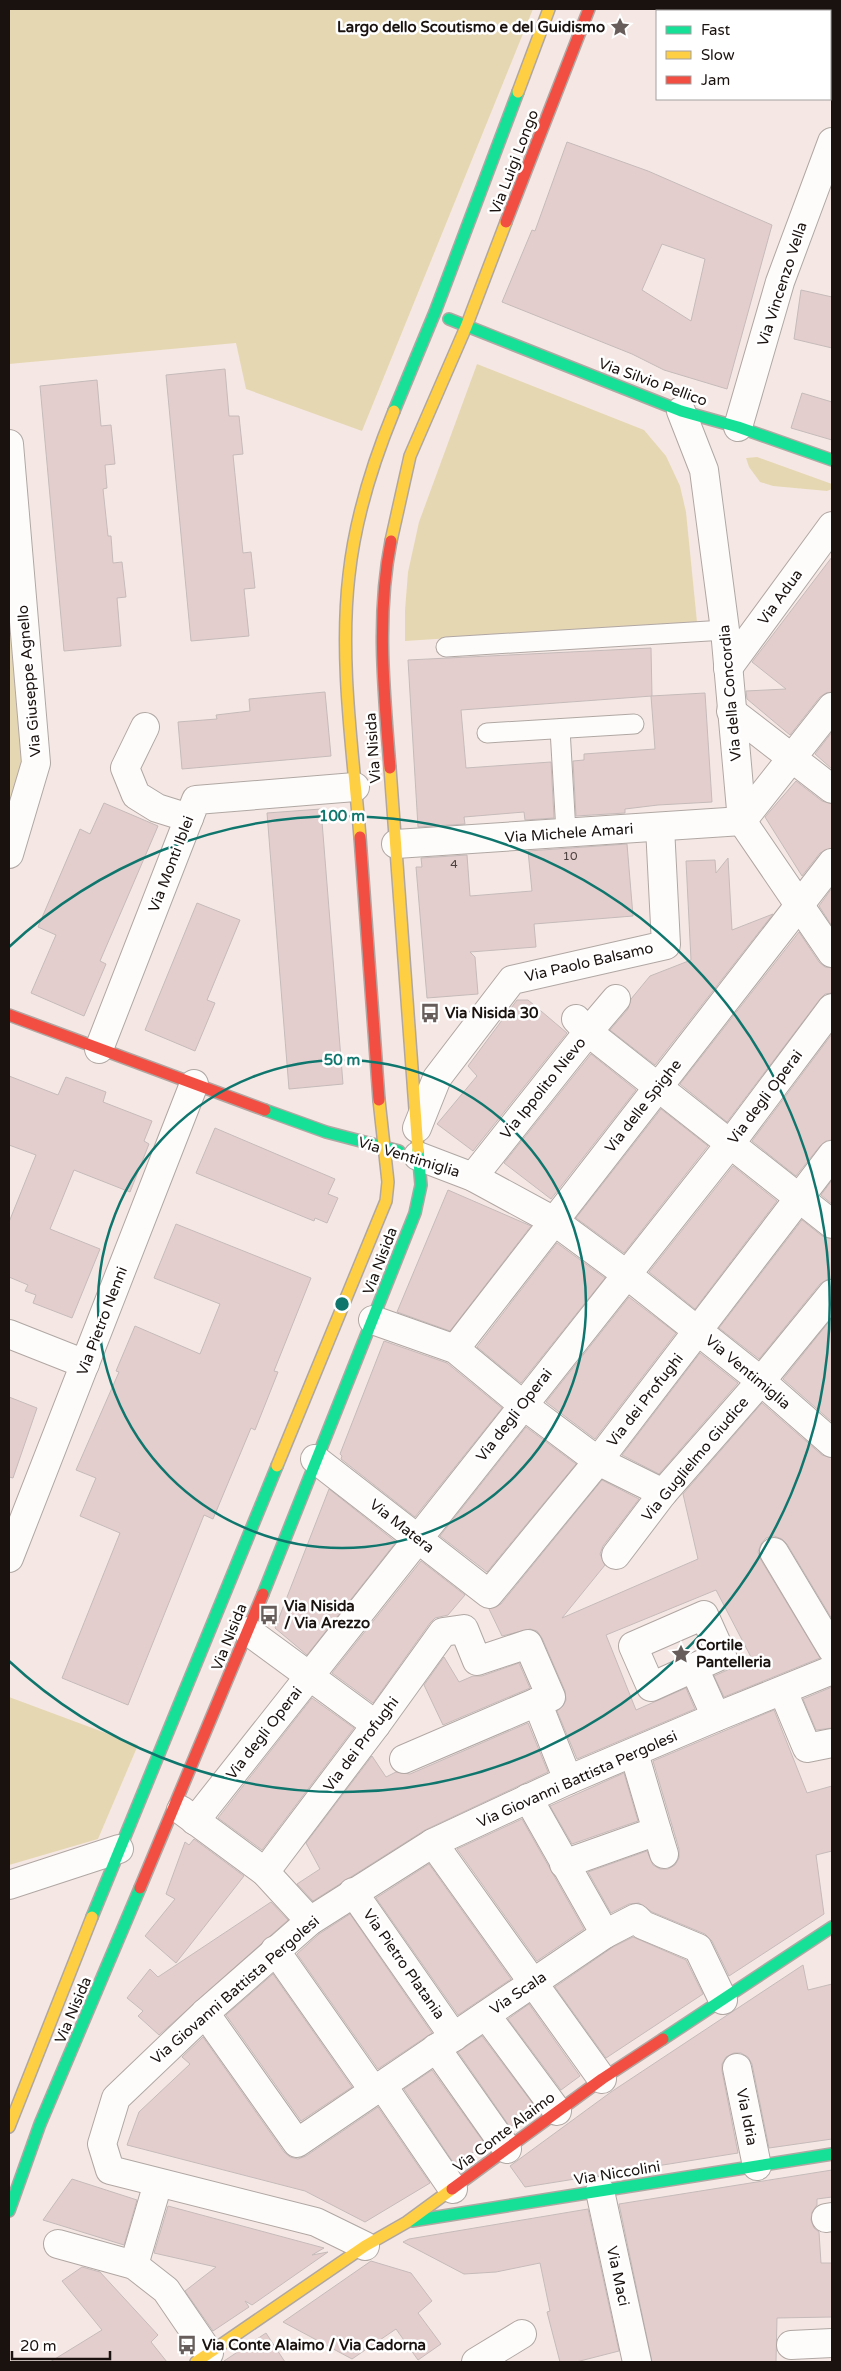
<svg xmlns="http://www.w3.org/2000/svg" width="841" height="2371" font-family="'Varela Round',sans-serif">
<rect width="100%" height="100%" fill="#f5e8e4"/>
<g fill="#e6d7b3">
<polygon points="9,9 533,9 362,431 246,389 236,343 9,364"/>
<polygon points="477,364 644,430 666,456 680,486 686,512 697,622 405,641 405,610 408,572 419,522"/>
<polygon points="757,457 832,484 832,489 827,491 773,486 760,482 749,467 746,458"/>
<polygon points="9,575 22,762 9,805"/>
<polygon points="9,1697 138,1745 98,1839 9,1865"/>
</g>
<g fill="#e3cecd" stroke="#c6bbba" fill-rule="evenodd">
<path d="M 567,142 L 648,171 L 772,225 L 727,389 L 664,370 L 632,354 L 502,302 L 532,230 L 535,231 ZM 662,244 L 705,259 L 691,321 L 642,290 Z"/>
<polygon points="801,290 832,297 832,348 794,339"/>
<polygon points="225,369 229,416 239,416 243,454 233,455 243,553 251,552 255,588 244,589 249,636 191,641 166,375"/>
<polygon points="97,380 101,426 111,425 115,464 105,465 107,488 103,489 108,536 111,536 113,563 122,562 126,597 117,598 121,646 64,651 40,386"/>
<polygon points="802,393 832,402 832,440 791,428"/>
<polygon points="832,557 832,692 826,693 820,697 790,735 747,699 746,691 786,689 752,662"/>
<polygon points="651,648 652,696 461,710 466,768 551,762 554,818 525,820 524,812 464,817 465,824 418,827 408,660"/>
<polygon points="325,692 331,756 182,769 178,722 217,719 216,715 250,711 249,699"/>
<polygon points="705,693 712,802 658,805 625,809 625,813 576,816 573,761 584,760 584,754 655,749 651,696"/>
<polygon points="832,732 832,769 815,754"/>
<polygon points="796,781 822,801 832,804 832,848 820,853 802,876 765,817"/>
<polygon points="104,803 158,826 100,961 106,964 84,1016 31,993 56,935 38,927 80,829 90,834"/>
<polygon points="321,809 343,1084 289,1089 267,813"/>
<polygon points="627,844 633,916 534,924 536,947 470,952 475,957 478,994 427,998 416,867 422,867 421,858 467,855 470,896 532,891 528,851"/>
<polygon points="728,858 732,930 773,914 655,1065 610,1030 628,1009 631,999 650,976 691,960 686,861 715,860 716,873"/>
<polygon points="832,888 832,926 819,906"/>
<polygon points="197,903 240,920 207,1000 215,1003 195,1051 145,1030"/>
<polygon points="799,932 819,962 825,967 832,968 832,993 825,994 820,999 727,1122 680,1084"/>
<polygon points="517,1000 528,1000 567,1033 473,1151 437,1124 477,1076 468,1066"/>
<polygon points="832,1034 832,1140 826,1141 820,1146 796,1176 752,1141"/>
<polygon points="591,1054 636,1090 551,1199 504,1163"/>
<polygon points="9,1076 58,1095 66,1077 106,1092 103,1102 152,1121 144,1141 149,1144 130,1192 74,1170 50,1229 100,1249 72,1318 33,1303 36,1295 25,1291 28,1285 9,1277 9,1222 36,1155 9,1145"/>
<polygon points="661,1109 708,1146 624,1253 576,1218"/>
<polygon points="215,1128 335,1179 328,1194 338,1198 327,1223 315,1218 314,1221 196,1173"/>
<polygon points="733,1166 777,1201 695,1309 649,1272"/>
<polygon points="832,1180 832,1204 821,1195"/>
<polygon points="448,1190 531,1226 450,1331 397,1312"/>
<polygon points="802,1220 822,1236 832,1239 832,1279 826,1280 820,1284 759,1359 719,1328"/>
<polygon points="176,1224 311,1278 274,1371 278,1372 255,1430 251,1428 213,1519 204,1515 128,1705 62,1678 120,1533 80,1516 96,1478 76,1470 119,1372 116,1371 135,1326 200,1354 220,1304 154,1278"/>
<polygon points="557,1243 605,1278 521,1383 477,1347"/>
<polygon points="629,1297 676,1333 595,1439 546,1402"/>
<polygon points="832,1318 832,1422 783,1379"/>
<polygon points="384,1341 447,1363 502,1408 415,1517 341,1459 342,1456 340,1454"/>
<polygon points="700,1353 738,1383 659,1474 622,1455"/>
<polygon points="9,1397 37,1408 13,1478 9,1477"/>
<polygon points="762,1403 822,1455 832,1458 832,1619 787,1544 782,1539 774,1536 766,1538 761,1544 758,1552 761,1560 820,1658 724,1697 714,1676 752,1659 716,1590 606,1635 636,1710 686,1688 695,1709 577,1759 557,1711 563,1706 566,1700 565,1691 542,1638 537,1631 530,1629 502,1636 489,1609 501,1604 602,1480 639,1499 603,1546 600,1554 605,1565 562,1618 698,1559 683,1494"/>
<polygon points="526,1427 576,1464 487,1572 440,1536"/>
<polygon points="329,1489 396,1542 307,1655 275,1628"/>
<polygon points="421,1561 465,1595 448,1615 435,1618 430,1623 373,1703 332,1673"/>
<polygon points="444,1657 459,1682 473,1676 482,1676 519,1663 530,1688 443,1725 424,1685"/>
<polygon points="832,1687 832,1728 816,1730 803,1699"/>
<polygon points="312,1698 354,1728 262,1850 218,1818"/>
<polygon points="774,1710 807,1793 832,1786 832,1851 816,1855 824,1914 729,1976 712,1941 705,1934 652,1912 639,1903 629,1904 611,1913 588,1872 647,1851 653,1865 660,1869 668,1869 675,1865 679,1858 679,1849 653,1761"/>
<polygon points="528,1723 548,1772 425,1830 313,1901 297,1884 320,1869 306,1843 372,1756 386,1777 396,1772 410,1774"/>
<polygon points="624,1773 638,1821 572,1844 550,1806"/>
<polygon points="522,1819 584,1929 537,1961 457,1849"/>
<polygon points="194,1839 244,1876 176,1963 145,1936 175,1899 166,1894 185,1842 189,1845"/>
<polygon points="429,1864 511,1979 458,2015 376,1898"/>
<polygon points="271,1902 288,1920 159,2035 138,2016 143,2011 127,1998 150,1969 158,1977"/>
<polygon points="350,1914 432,2033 378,2069 297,1954 319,1934"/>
<polygon points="633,1937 686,1960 703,1994 606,2058 555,1987 613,1947"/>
<polygon points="803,1965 808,1990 832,1984 832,2139 769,2148 752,2064 748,2057 741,2053 734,2053 726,2057 722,2064 722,2071 738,2153 525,2187 510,2166 611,2092"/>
<polygon points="273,1974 352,2087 301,2121 226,2015"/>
<polygon points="529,2004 580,2076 561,2090 508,2019"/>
<polygon points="482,2036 536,2108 510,2127 458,2052"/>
<polygon points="203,2037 284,2152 290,2157 298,2159 306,2156 378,2107 430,2183 365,2222 305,2191 127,2145 139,2112 190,2064 182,2057"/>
<polygon points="432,2070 485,2144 455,2165 404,2089"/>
<polygon points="832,2170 832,2197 817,2199 817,2205 812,2212 811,2220 814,2228 819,2232 821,2263 832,2263 832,2317 777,2318 776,2362 652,2362 619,2204"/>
<polygon points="72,2179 137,2200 124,2245 43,2220"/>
<polygon points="168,2206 324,2248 312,2255 328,2252 252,2305 245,2301 249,2307 213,2331 185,2291 216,2267 154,2253"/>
<polygon points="588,2209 619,2351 576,2362 560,2362 547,2312 550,2311 540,2263 496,2272 464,2274 403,2242 409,2239"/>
<polygon points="371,2261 411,2273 432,2301 418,2313 441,2344 418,2360 396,2329 352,2359 283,2322"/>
<polygon points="82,2267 100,2272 158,2335 151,2342 167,2362 50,2362 102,2330 62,2281"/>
<polygon points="266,2333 285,2362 225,2362 224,2361"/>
</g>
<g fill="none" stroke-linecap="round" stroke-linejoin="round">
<defs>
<g id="lane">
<polyline points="446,647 725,630"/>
<polyline points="560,729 566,832"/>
<polyline points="487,733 634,724"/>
</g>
<g id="street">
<polyline points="681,411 704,470 725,630 742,821 832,953"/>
<polyline points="738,427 780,282 832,142"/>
<polyline points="9,444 36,763 9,854"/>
<polyline points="728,668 832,526"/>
<polyline points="731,711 832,789"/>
<polyline points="145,727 125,768 136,795 157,808 189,818"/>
<polyline points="396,844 742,821 832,707"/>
<polyline points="576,1019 588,1032 616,999"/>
<polyline points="99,1049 196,800 355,787"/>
<polyline points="417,1128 437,1078 512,980 666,945 660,827"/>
<polyline points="418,1156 473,1177 554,1221 626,1274 761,1381 832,1443"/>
<polyline points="473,1177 588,1032 832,1224"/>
<polyline points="373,1320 455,1349 523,1405 598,1461 663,1493"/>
<polyline points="9,1334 85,1364"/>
<polyline points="455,1349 832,863"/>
<polyline points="315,1459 489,1594 598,1461 832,1155"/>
<polyline points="774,1552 832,1649"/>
<polyline points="616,1555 663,1493 761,1381 832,1294"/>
<polyline points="9,1558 194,1084"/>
<polygon points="704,1615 722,1655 651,1687 633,1646"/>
<polyline points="248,1631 376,1725"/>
<polyline points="694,1668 716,1717"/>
<polyline points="783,1691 807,1748 832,1743"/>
<polyline points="404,1759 537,1702"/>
<polyline points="528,1798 605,1934"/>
<polyline points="181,1810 265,1872 310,1921"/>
<polyline points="195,1821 730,1144 832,1008"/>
<polyline points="657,1831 664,1854"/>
<polyline points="433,1843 602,2079"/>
<polyline points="564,1864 657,1831 634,1753"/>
<polyline points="265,1872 376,1725 443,1632 464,1629 477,1661 528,1644 551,1697 537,1702 568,1780"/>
<polyline points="9,1885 119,1849"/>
<polyline points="353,1892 454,2037"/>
<polyline points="275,1950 374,2091"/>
<polyline points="205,2013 297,2143 605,1934 636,1918 643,1925 698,1948 723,2000"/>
<polyline points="486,2015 557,2111"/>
<polyline points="436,2048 507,2149"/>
<polyline points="737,2068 757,2166"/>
<polyline points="382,2085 453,2189"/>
<polyline points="600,2191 637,2362"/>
<polyline points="826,2218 832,2217"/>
<polyline points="58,2244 134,2265 166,2290 209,2353"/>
<polyline points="365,2246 316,2222 110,2170 102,2144 116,2098 205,2013 310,1921 433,1843 568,1780 716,1717 832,1670"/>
<polyline points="134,2265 158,2183"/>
<polyline points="791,2345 832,2343"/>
<polyline points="476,2362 522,2334"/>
</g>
<g id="fast">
<polyline points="449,319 681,411 738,427 832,460"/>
<polyline points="394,411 435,312 518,92"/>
<polyline points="265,1110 326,1132 399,1151"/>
<polyline points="263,1594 415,1213 421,1185 418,1150"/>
<polyline points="92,1917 277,1466"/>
<polyline points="663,2039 832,1927"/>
<polyline points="9,2211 40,2124 140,1888"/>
<polyline points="412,2221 832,2154"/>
</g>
<g id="slow">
<polyline points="518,92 549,9"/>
<polyline points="391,541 410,456 466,327 506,222"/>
<polyline points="390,768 418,1150"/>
<path d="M 360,837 C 353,752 339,660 349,575 C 355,520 373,462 394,411"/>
<polyline points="277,1466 386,1201 388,1182 379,1100"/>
<polyline points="9,2127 92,1917"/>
<polyline points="196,2362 365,2246 407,2222 452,2189"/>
</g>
<g id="jam">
<polyline points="506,222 589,9"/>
<path d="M 390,768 C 384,692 376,616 391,541"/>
<polyline points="360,837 379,1100"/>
<polyline points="9,1015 265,1110"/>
<polyline points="140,1888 263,1594"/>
<polyline points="452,2189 602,2079 663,2039"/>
</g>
</defs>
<use href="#lane" stroke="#b0a7a3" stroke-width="21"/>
<use href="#street" stroke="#b0a7a3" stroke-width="30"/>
<use href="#fast" stroke="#b0a7a3" stroke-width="14"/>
<use href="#slow" stroke="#b0a7a3" stroke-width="14"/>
<use href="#jam" stroke="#b0a7a3" stroke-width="14"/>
<use href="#lane" stroke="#fefcfb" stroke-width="19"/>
<use href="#street" stroke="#fefcfb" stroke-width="28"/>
<use href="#fast" stroke="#16e098" stroke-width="11"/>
<use href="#slow" stroke="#ffcf43" stroke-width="11"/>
<use href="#jam" stroke="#f24e42" stroke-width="11"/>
</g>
<g fill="none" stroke="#0f766e" stroke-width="2.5">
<circle cx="342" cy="1304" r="244"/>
<path d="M9 947A488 488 0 1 1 9 1661"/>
</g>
<defs>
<symbol id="sight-bare" viewBox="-9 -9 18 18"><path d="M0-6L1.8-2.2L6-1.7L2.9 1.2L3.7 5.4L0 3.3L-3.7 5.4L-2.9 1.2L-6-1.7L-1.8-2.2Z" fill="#675d5a" stroke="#fff" stroke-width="2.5" paint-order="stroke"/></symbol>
<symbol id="bus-bare" viewBox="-9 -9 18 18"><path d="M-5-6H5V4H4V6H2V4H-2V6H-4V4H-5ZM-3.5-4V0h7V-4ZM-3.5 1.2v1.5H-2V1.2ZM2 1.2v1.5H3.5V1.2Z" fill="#675d5a" stroke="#fff" stroke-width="2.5" paint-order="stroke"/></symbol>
</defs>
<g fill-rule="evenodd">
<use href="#sight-bare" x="606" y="13" width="28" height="28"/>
<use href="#bus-bare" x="416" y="999" width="28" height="28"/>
<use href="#bus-bare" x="255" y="1601" width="28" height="28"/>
<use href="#sight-bare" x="667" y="1640" width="28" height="28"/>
<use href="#bus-bare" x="173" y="2331" width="28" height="28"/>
</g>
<g text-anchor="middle" stroke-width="5" stroke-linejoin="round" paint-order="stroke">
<g font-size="12" fill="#4c413e">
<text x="570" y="860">10</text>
<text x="454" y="868">4</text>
</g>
<g font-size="15" font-weight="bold" fill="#1a120f" stroke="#fff" text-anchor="start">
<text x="605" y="32" text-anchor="end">Largo dello Scoutismo e del Guidismo</text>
<text x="445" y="1018">Via Nisida 30</text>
<text x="284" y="1611">Via Nisida<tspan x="284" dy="17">/ Via Arezzo</tspan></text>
<text x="696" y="1650">Cortile<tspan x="696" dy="17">Pantelleria</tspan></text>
<text x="202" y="2350">Via Conte Alaimo / Via Cadorna</text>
</g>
<g font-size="15" fill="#1a120f" stroke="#fff">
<text transform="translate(514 162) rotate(-69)" y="5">Via Luigi Longo</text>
<text transform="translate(782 284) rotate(-72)" y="5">Via Vincenzo Vella</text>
<text transform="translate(653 382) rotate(20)" y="5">Via Silvio Pellico</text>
<text transform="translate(780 597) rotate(-54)" y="5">Via Adua</text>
<text transform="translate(29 681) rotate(-95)" y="5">Via Giuseppe Agnello</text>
<text transform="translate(730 693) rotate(-95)" y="5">Via della Concordia</text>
<text transform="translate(373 748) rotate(-94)" y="5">Via Nisida</text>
<text transform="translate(569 833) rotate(-4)" y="5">Via Michele Amari</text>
<text transform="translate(171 864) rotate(-69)" y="5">Via Monti Iblei</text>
<text transform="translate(589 962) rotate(-13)" y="5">Via Paolo Balsamo</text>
<text transform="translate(543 1088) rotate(-51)" y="5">Via Ippolito Nievo</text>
<text transform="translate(765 1097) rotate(-53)" y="5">Via degli Operai</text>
<text transform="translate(643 1106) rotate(-52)" y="5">Via delle Spighe</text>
<text transform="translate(409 1157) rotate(17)" y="5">Via Ventimiglia</text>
<text transform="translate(380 1261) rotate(-69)" y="5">Via Nisida</text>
<text transform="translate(102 1321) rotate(-69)" y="5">Via Pietro Nenni</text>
<text transform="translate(748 1372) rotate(40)" y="5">Via Ventimiglia</text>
<text transform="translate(645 1400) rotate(-52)" y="5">Via dei Profughi</text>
<text transform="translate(514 1415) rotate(-52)" y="5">Via degli Operai</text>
<text transform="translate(695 1459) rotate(-50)" y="5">Via Guglielmo Giudice</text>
<text transform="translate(402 1526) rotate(38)" y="5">Via Matera</text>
<text transform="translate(229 1637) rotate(-68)" y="5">Via Nisida</text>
<text transform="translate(264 1733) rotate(-52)" y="5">Via degli Operai</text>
<text transform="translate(361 1744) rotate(-53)" y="5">Via dei Profughi</text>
<text transform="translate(577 1779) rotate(-24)" y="5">Via Giovanni Battista Pergolesi</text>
<text transform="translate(404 1964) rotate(55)" y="5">Via Pietro Platania</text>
<text transform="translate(235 1990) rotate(-41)" y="5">Via Giovanni Battista Pergolesi</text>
<text transform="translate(518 1993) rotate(-34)" y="5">Via Scala</text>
<text transform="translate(73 2010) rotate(-67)" y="5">Via Nisida</text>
<text transform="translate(747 2117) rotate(79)" y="5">Via Idria</text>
<text transform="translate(504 2132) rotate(-37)" y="5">Via Conte Alaimo</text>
<text transform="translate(617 2173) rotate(-9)" y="5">Via Niccolini</text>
<text transform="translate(618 2276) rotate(78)" y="5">Via Maci</text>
</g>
</g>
<circle cx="342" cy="1304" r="8" fill="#0f766e" stroke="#fff" stroke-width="2.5"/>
<g font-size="15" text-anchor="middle" font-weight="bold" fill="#0f766e" stroke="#fff" stroke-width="5" stroke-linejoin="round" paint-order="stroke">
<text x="342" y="821">100 m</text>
<text x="342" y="1065">50 m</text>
</g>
<rect width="841" height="2371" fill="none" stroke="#1a120f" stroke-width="20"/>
<rect x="656" y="10" width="175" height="90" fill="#ffffff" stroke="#a3a09f"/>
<rect x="666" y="26" width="25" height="8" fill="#16e098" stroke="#a3a09f"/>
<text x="701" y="35" font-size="15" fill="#1a120f">Fast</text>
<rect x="666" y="51" width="25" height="8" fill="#ffcf43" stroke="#a3a09f"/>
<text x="701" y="60" font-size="15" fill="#1a120f">Slow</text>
<rect x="666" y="76" width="25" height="8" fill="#f24e42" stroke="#a3a09f"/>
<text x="701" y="85" font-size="15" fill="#1a120f">Jam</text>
<path d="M12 2351v8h98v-8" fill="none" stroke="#1a120f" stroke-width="2.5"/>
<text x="20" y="2351" font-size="15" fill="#1a120f" stroke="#ffffff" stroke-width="4" paint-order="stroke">20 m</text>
</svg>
